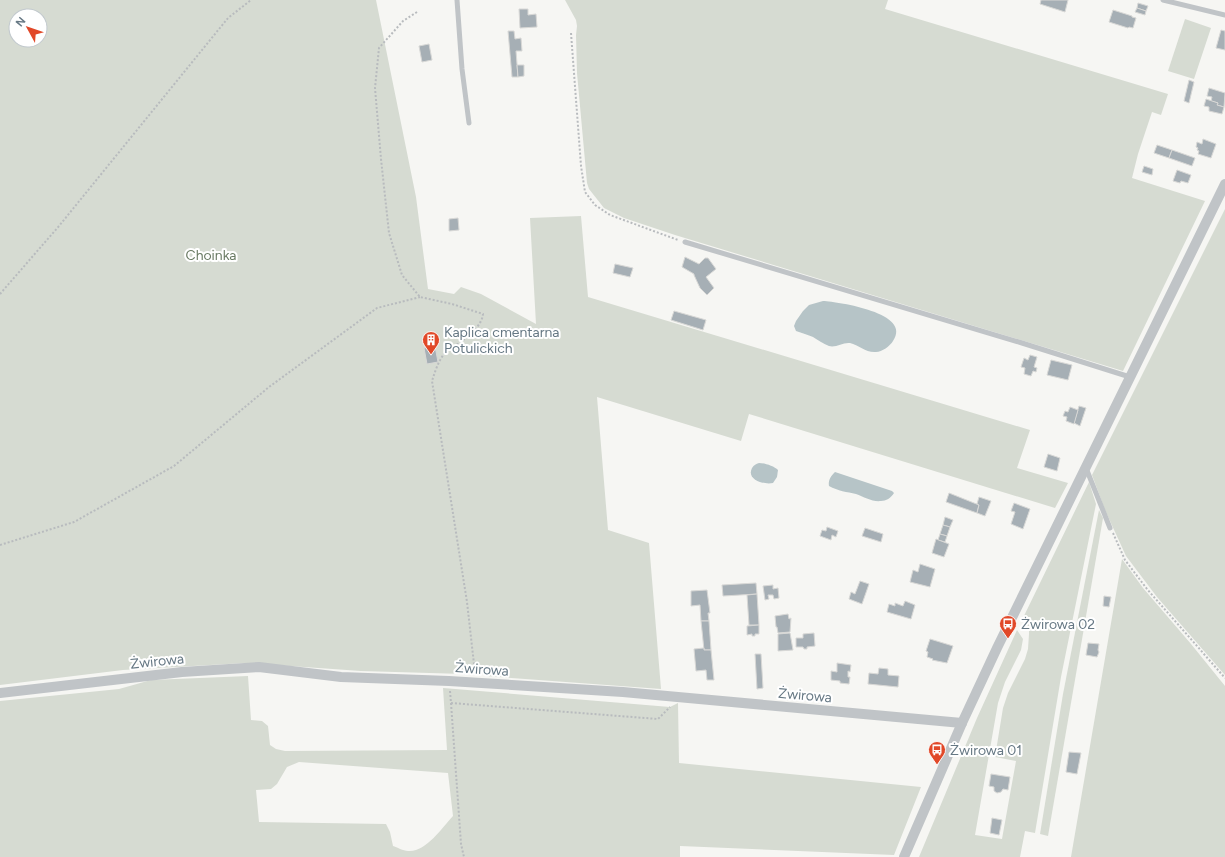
<svg xmlns="http://www.w3.org/2000/svg" width="1225" height="857" font-family="Figtree,sans-serif">
<rect width="100%" height="100%" fill="#f6f6f3"/>
<g fill="#d6dbd2" fill-rule="evenodd">
<path d="M 0,0 L 376,0 L 416,197 L 428,289 L 454,294 L 461,287 L 481,294 L 536,324 L 530,218 L 581,216 L 588,297 L 1030,430 L 1017,468 L 1068,483 L 1055,508 L 749,414 L 741,441 L 597,397 L 608,530 L 649,543 L 661,689 L 485,676 C 479,670 476,669 468,669 L 464,674 L 361,671 L 245,663 L 123,670 L 0,685 ZM 16,16 L 40,16 L 40,40 L 16,40 Z"/>
<polygon points="565,0 888,0 885,9 1168,94 1161,115 1152,112 1138,154 1132,178 1205,201 1123,371 675,235 624,218 604,208 589,189 587,183 577,73 576,35 577,26 576,20"/>
<polygon points="1185,19 1211,28 1194,79 1168,71"/>
<polygon points="1225,209 1225,675 1157,597 1126,556 1105,510 1092,475"/>
<polygon points="1089,482 1096,504 1061,677 1035,833 1025,831 1020,857 919,857 977,718 1017,630 1023,639 1021,650 1005,682 998,703 975,835 1002,839 1016,761 995,757 1003,708 1008,693 1025,659 1028,649 1029,634 1029,628 1022,620"/>
<polygon points="1099,510 1103,518 1048,836 1040,834 1063,694"/>
<polygon points="1122,559 1143,588 1191,644 1225,686 1225,857 1071,857"/>
<path d="M 248,676 L 251,720 L 262,721 L 268,726 L 270,745 L 276,749 L 285,751 L 447,750 L 443,688 L 670,707 L 678,703 L 679,763 L 921,787 L 894,855 L 680,846 L 680,857 L 0,857 L 0,701 L 119,689 L 151,680 ZM 299,762 L 448,773 L 453,816 C 442,828 425,853 408,851 C 403,851 397,847 393,846 L 390,832 L 386,824 L 259,822 L 256,790 L 271,789 L 277,784 L 287,767 Z"/>
</g>
<g fill="#b6c4c7">
<path d="M 823,301 C 839,302 913,313 893,341 C 890,346 882,352 876,352 C 866,353 859,345 850,343 C 843,342 836,348 829,346 C 824,344 818,340 813,337 C 808,335 802,333 796,331 L 794,326 L 796,321 L 803,311 L 809,305 Z"/>
<path d="M 759,463 C 765,463 774,466 778,470 L 777,477 L 773,483 C 764,485 746,480 752,468 C 754,465 756,464 759,463 Z"/>
<path d="M 835,472 L 892,491 L 894,493 C 891,498 886,501 881,501 C 872,502 864,497 856,494 C 847,492 838,491 829,486 C 828,480 831,476 835,472 Z"/>
</g>
<g fill="#a6afb5" stroke="#d8d8d6">
<polygon points="1041,0 1068,0 1065,12 1040,4"/>
<polygon points="1138,3 1148,6 1146,11 1137,8"/>
<polygon points="1137,8 1146,11 1145,15 1135,12"/>
<polygon points="519,9 528,9 528,15 536,14 537,27 520,28"/>
<polygon points="1113,10 1132,16 1132,17 1136,18 1133,28 1129,27 1128,28 1109,22"/>
<polygon points="1221,30 1225,31 1225,50 1216,48"/>
<polygon points="508,31 514,31 515,39 521,38 522,51 516,51 518,77 512,77"/>
<polygon points="429,44 432,60 422,62 419,46"/>
<polygon points="517,65 524,65 524,76 518,77"/>
<polygon points="1189,80 1194,82 1189,103 1184,101"/>
<polygon points="1209,88 1225,93 1224,107 1217,105 1218,103 1211,101 1212,97 1207,96"/>
<polygon points="1206,99 1218,103 1217,105 1224,107 1222,114 1209,111 1209,107 1204,106"/>
<polygon points="1203,139 1216,144 1211,158 1198,154 1199,151 1197,150 1198,148 1196,147 1197,142 1202,144"/>
<polygon points="1157,145 1172,150 1169,158 1154,153"/>
<polygon points="1172,150 1195,158 1192,166 1169,158"/>
<polygon points="1144,166 1153,169 1152,175 1142,172"/>
<polygon points="1177,170 1191,175 1188,183 1181,181 1180,183 1173,181"/>
<polygon points="458,218 459,230 449,231 449,219"/>
<polygon points="685,257 699,264 705,258 708,258 716,269 706,277 714,288 707,295 700,288 694,275 694,274 682,267"/>
<polygon points="615,264 633,268 630,277 613,273"/>
<polygon points="674,311 706,320 703,330 671,320"/>
<polygon points="435,346 438,362 427,364 424,348"/>
<polygon points="1030,355 1037,357 1034,367 1037,368 1036,372 1033,371 1031,376 1024,374 1025,368 1021,367 1024,358 1028,360"/>
<polygon points="1051,360 1072,365 1068,380 1047,375"/>
<polygon points="1079,406 1086,408 1080,426 1074,423"/>
<polygon points="1070,407 1078,410 1074,424 1066,421 1067,417 1063,416 1065,411 1068,412"/>
<polygon points="1048,454 1060,458 1057,471 1044,467"/>
<polygon points="949,493 979,505 977,513 946,502"/>
<polygon points="979,497 991,501 985,516 977,513 979,505 977,504"/>
<polygon points="1014,503 1030,509 1023,529 1011,524 1015,512 1011,511"/>
<polygon points="945,517 953,520 950,527 943,525"/>
<polygon points="943,525 950,527 947,536 940,534"/>
<polygon points="827,527 838,531 836,537 832,535 831,540 820,536 822,530 826,531"/>
<polygon points="865,528 883,534 881,542 862,536"/>
<polygon points="940,534 947,536 945,542 938,540"/>
<polygon points="936,539 949,544 944,557 932,553"/>
<polygon points="920,564 935,569 930,587 910,582 913,570 918,572"/>
<polygon points="860,581 869,584 862,604 849,599 851,592 855,594"/>
<polygon points="756,583 757,594 723,596 722,585"/>
<polygon points="773,585 773,589 778,588 779,598 774,599 773,595 768,595 769,599 765,600 763,586"/>
<polygon points="707,590 710,613 708,613 709,621 701,621 700,605 691,606 691,591"/>
<polygon points="757,594 759,625 749,625 747,595"/>
<polygon points="1104,596 1111,597 1109,607 1103,606"/>
<polygon points="905,601 915,605 911,619 887,612 889,604 895,606 895,603 903,606"/>
<polygon points="788,614 789,619 791,618 790,632 778,633 777,627 776,627 775,616"/>
<polygon points="701,621 709,621 711,650 704,650"/>
<polygon points="759,625 759,634 755,634 755,636 752,636 752,634 747,635 747,626"/>
<polygon points="790,633 793,650 778,651 778,634"/>
<polygon points="814,633 815,646 807,647 807,649 804,649 803,647 796,647 796,638 803,638 803,634"/>
<polygon points="930,639 953,646 947,663 932,660 933,659 927,657 928,652 926,651"/>
<polygon points="1088,643 1099,644 1098,650 1099,652 1097,657 1086,655"/>
<polygon points="704,648 704,650 711,650 714,680 707,680 706,670 696,671 694,649"/>
<polygon points="755,654 761,654 763,688 757,689"/>
<polygon points="837,663 851,665 850,672 848,671 848,677 850,677 849,684 840,683 840,681 831,680 831,671 837,672"/>
<polygon points="879,668 888,669 888,675 899,676 898,687 868,684 869,673 878,674"/>
<polygon points="1069,752 1081,753 1077,774 1066,772"/>
<polygon points="991,774 1010,777 1008,790 1003,789 1001,792 997,793 994,791 994,787 989,786"/>
<polygon points="992,818 1002,820 999,835 990,833"/>
</g>
<g fill="none" stroke-linecap="round" stroke-linejoin="round">
<g stroke="#b8bbbe" stroke-width="2" stroke-dasharray="2 2" stroke-linecap="butt">
<path d="M 417,12 L 403,21 L 379,48 L 375,88 L 381,159 L 389,233 L 402,275 L 420,297 L 452,304 L 483,314 C 482,325 470,335 462,341 C 457,345 449,348 445,353 C 438,361 435,372 432,381 L 467,602 L 475,673"/>
<polyline points="571,33 581,166 585,192 595,205 610,215 678,240"/>
<polyline points="0,294 59,226 228,18 251,0"/>
<polyline points="1113,533 1125,560 1147,589 1225,678"/>
<polyline points="0,545 74,522 174,466 269,387 377,308 420,297"/>
<polyline points="450,691 451,703 658,719 670,707"/>
<polyline points="451,703 461,844 464,857"/>
</g>
<g stroke="#c0c4c7" stroke-width="5">
<polyline points="457,0 462,69 469,123"/>
<polyline points="1163,0 1225,15"/>
<polyline points="685,242 1022,343 1130,377"/>
<polyline points="1086,468 1110,528"/>
</g>
<g stroke="#c0c4c7" stroke-width="10">
<polyline points="0,693 182,672 259,667 341,677 449,681 623,692 962,723"/>
<polyline points="904,857 962,723 997,648 1225,184"/>
</g>
</g>
<defs>
<symbol id="building-pin" viewBox="-11 -11 22 30"><path d="M0 17L-7.5 6A9.5 9.5 0 1 1 7.5 6Z" fill="#e14828" stroke="#fff"/><path d="M-4-6H4V6H1V3H-1V6H-4ZM-2.5-4.3h1.7v1.8h-1.7ZM.8-4.3h1.7v1.8H.8ZM-2.5-1h1.7V.8h-1.7ZM.8-1h1.7V.8H.8Z" fill="#fff"/></symbol>
<symbol id="bus-pin" viewBox="-11 -11 22 30"><path d="M0 17L-7.5 6A9.5 9.5 0 1 1 7.5 6Z" fill="#e14828" stroke="#fff"/><path d="M-5-6H5V4H4V6H2V4H-2V6H-4V4H-5ZM-3.5-4V0h7V-4ZM-3.5 1.2v1.5H-2V1.2ZM2 1.2v1.5H3.5V1.2Z" fill="#fff"/></symbol>
</defs>
<g fill-rule="evenodd">
<use href="#building-pin" x="421" y="330" width="20" height="27"/>
<use href="#bus-pin" x="998" y="614" width="20" height="27"/>
<use href="#bus-pin" x="927" y="740" width="20" height="27"/>
</g>
<g text-anchor="middle" stroke-width="4" stroke-linejoin="round" paint-order="stroke">
<g font-size="14" fill="#6a7b64" stroke="#fff">
<text x="211" y="260">Choinka</text>
</g>
<g font-size="14" fill="#667884" stroke="#fff" text-anchor="start">
<text x="444" y="337">Kaplica cmentarna<tspan x="444" dy="16">Potulickich</tspan></text>
<text x="1021" y="629">Żwirowa 02</text>
<text x="950" y="755">Żwirowa 01</text>
</g>
<g font-size="14" fill="#667884" stroke="#fff">
<text transform="translate(157 661) rotate(-6)" y="5">Żwirowa</text>
<text transform="translate(482 669) rotate(4)" y="5">Żwirowa</text>
<text transform="translate(805 695) rotate(5)" y="5">Żwirowa</text>
</g>
</g>
<g transform="translate(28 28) rotate(310)"><circle r="19" fill="#ffffff" stroke="#c2c9ce"/>
<path d="M0-3L7 15L0 10L-7 15Z" fill="#e14828"/>
<text y="-6" font-size="11" font-weight="bold" text-anchor="middle" fill="#667884">N</text>
</g>
</svg>
